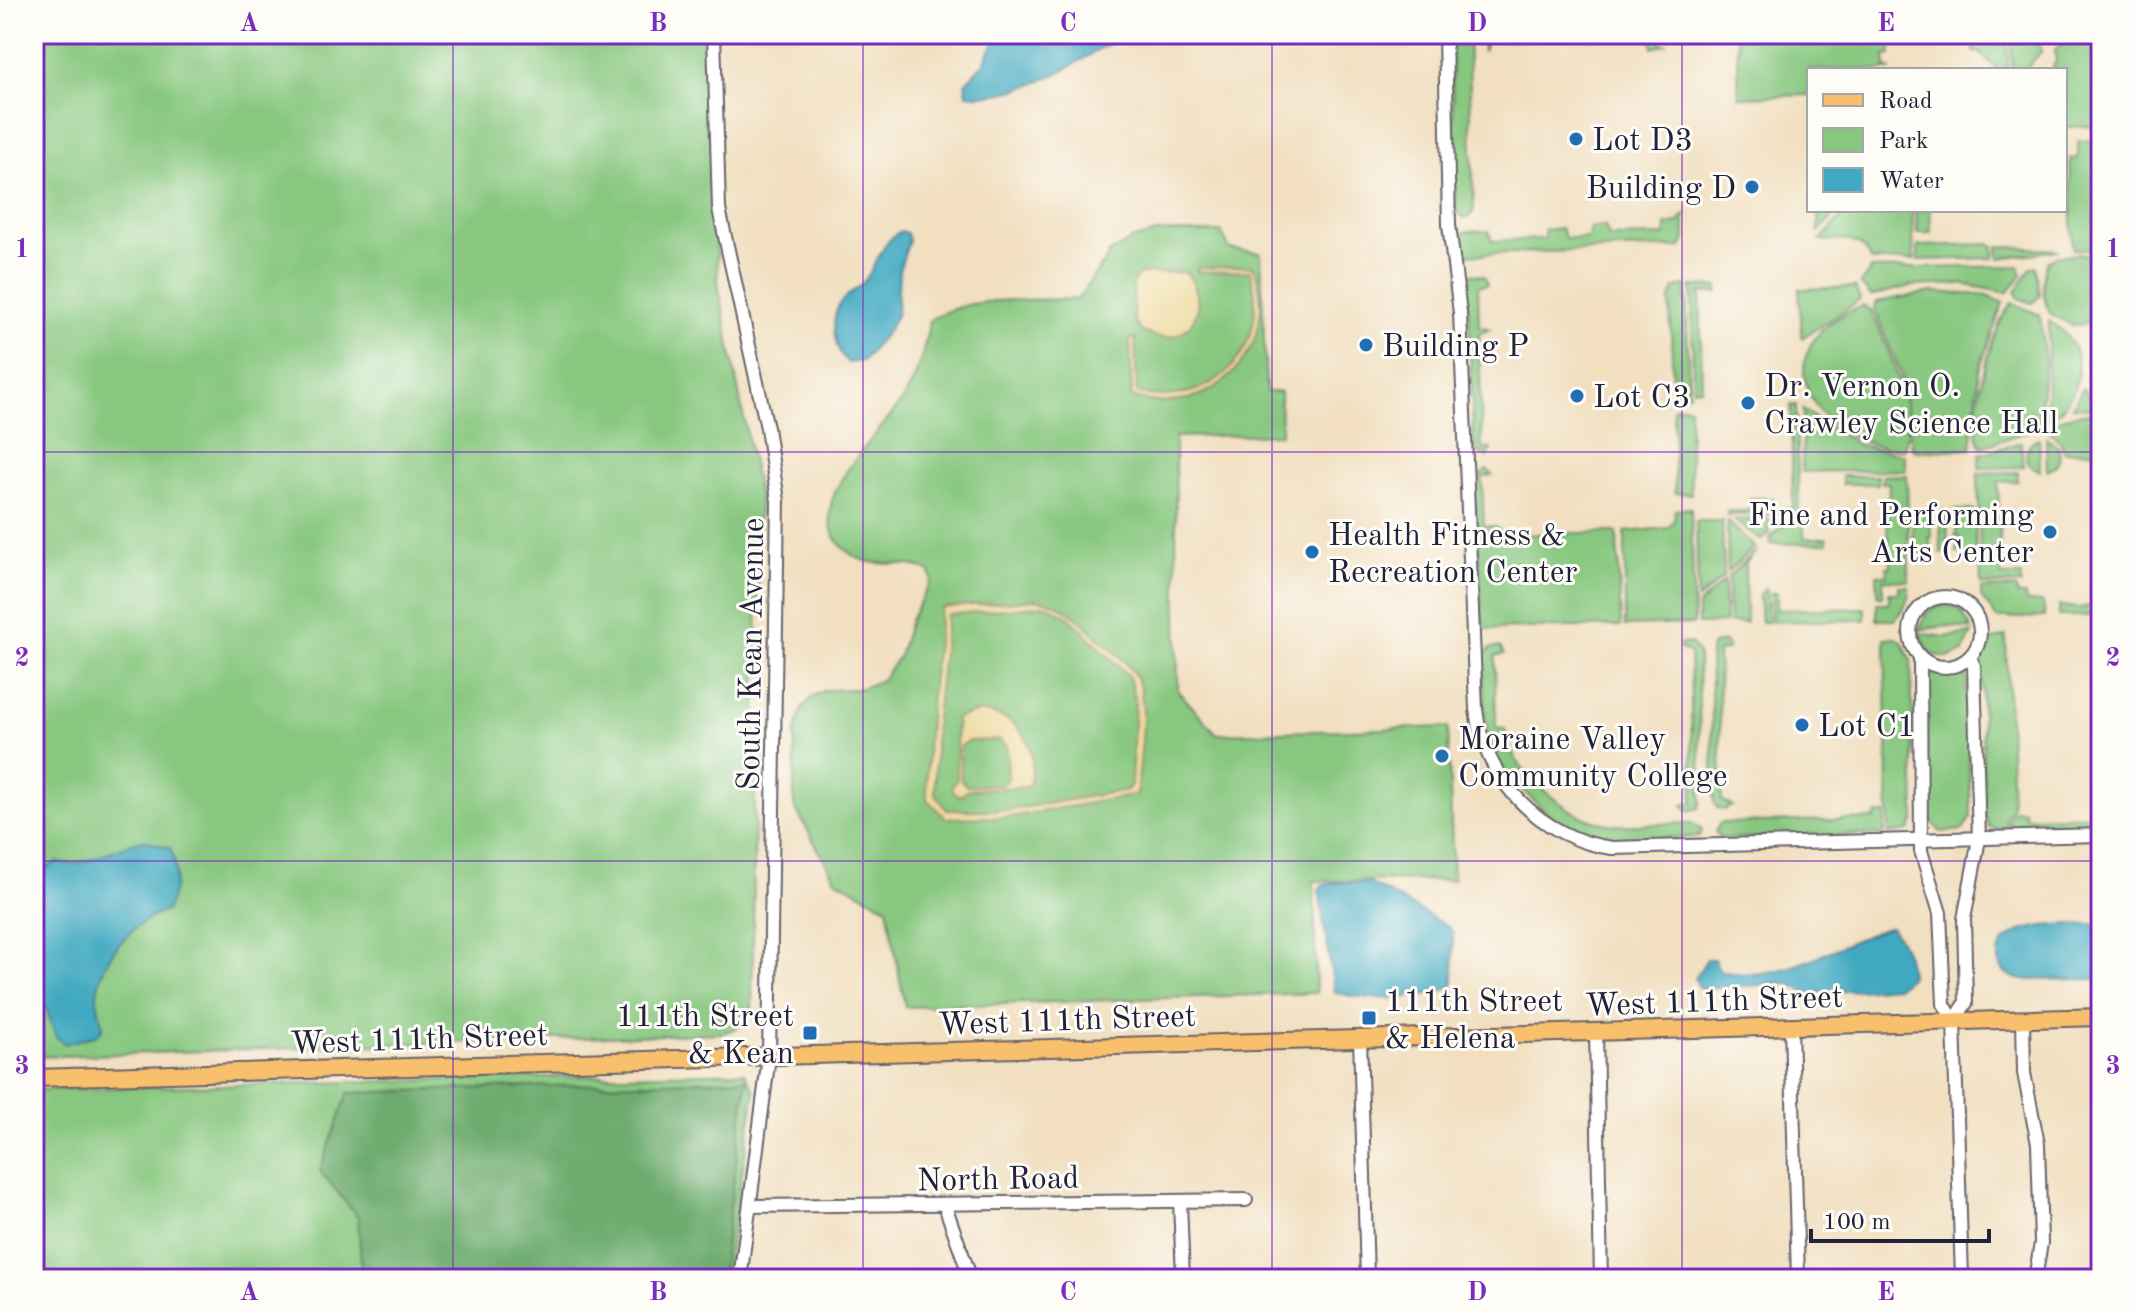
<svg xmlns="http://www.w3.org/2000/svg" width="2135" height="1313" font-family="'Old Standard TT',serif">
<rect width="100%" height="100%" fill="#fdfcf7"/>
<filter id="ink" filterUnits="userSpaceOnUse"><feTurbulence type="fractalNoise" baseFrequency=".0125" numOctaves="2"/><feDisplacementMap in="SourceGraphic" scale="16" xChannelSelector="R" yChannelSelector="G"/><feConvolveMatrix kernelMatrix="1 2 1 2 8 2 1 2 1" color-interpolation-filters="sRGB"/></filter>
<filter id="wash" filterUnits="userSpaceOnUse"><feTurbulence type="fractalNoise" baseFrequency=".006" numOctaves="4" result="noise"/><feDisplacementMap in="SourceGraphic" scale="32" xChannelSelector="R" yChannelSelector="G"/><feGaussianBlur stdDeviation="1.8" result="paint"/><feColorMatrix in="noise" values="0 0 0 0 0 0 0 0 0 0 0 0 0 0 0 0 0 1.4 0 .05"/><feComposite in="paint" operator="in"/></filter>
<g filter="url(#wash)">
<rect width="100%" height="100%" fill="#f1dfc0"/>
<g fill="#87c77f" stroke="#54745d" stroke-width="2">
<polygon points="34,34 711,34 718,283 759,498 752,1013 737,1028 722,1033 34,1057"/>
<polygon points="1455,34 1468,34 1474,209 1471,216 1464,218 1456,210 1451,42"/>
<polygon points="1481,34 1661,34 1662,43 1666,44 1653,48 1650,37 1486,41 1483,52"/>
<polygon points="1806,34 1890,34 1891,55 1885,56 1886,69 1892,70 1809,70 1809,95 1739,97 1737,37"/>
<polygon points="1973,34 2007,34 2008,70 1998,70 1979,52 1974,52"/>
<polygon points="2018,34 2041,34 2038,39 2042,51 2025,70 2012,70 2011,41"/>
<polygon points="2078,34 2101,36 2101,126 2065,127 2065,70 2052,70 2056,61 2055,49"/>
<polygon points="2101,140 2101,249 2073,249 2070,159 2078,158 2078,141"/>
<polygon points="1818,210 1840,210 1818,232"/>
<path d="M 1848,210 L 1912,210 L 1914,260 L 1871,261 C 1863,236 1841,240 1820,241 Z"/>
<polygon points="1916,210 1930,210 1931,233 1917,233"/>
<polygon points="1685,215 1685,240 1681,247 1459,255 1458,237 1465,232 1489,231 1492,241 1544,239 1545,230 1561,228 1565,238 1588,238 1590,228 1605,226 1609,237 1666,236 1666,225 1678,223"/>
<path d="M 1160,232 L 1222,232 L 1229,249 L 1261,253 L 1266,392 L 1280,392 L 1281,434 L 1175,437 L 1178,691 L 1217,734 L 1448,727 L 1453,880 L 1314,881 L 1316,993 L 905,1007 L 887,907 L 835,879 L 794,806 L 795,733 L 802,709 L 813,696 L 826,690 L 859,689 L 882,680 L 899,656 L 910,620 L 932,580 L 930,572 C 905,557 873,572 848,552 C 790,503 886,434 908,391 C 920,370 925,344 930,320 C 970,294 1033,301 1078,299 L 1110,253 L 1131,240 Z"/>
<polygon points="1989,244 1994,246 1994,258 1918,260 1918,246"/>
<polygon points="1998,246 2059,250 1999,258"/>
<path d="M 2101,254 L 2101,323 L 2071,325 L 2050,313 C 2042,300 2041,274 2048,261 L 2058,255 Z"/>
<polygon points="2019,266 2022,275 2007,293 1962,284 1911,286 1871,296 1860,284 1871,269"/>
<polygon points="2036,266 2040,296 2032,303 2018,298 2016,292 2031,268"/>
<polygon points="1471,274 1484,276 1488,284 1478,286 1479,326 1490,329 1479,334 1482,448 1491,449 1488,457 1477,451 1473,440 1469,315 1464,283"/>
<polygon points="1686,286 1689,394 1673,392 1670,299 1675,288"/>
<polygon points="1692,286 1718,287 1718,292 1700,293 1702,388 1693,389"/>
<polygon points="1855,287 1860,300 1802,338 1799,289"/>
<polygon points="1932,292 1983,295 2003,302 1979,370 1971,449 1917,451 1912,448 1901,374 1874,308 1877,302"/>
<path d="M 2012,303 L 2040,315 L 2045,361 L 2039,422 L 2037,428 L 1982,447 C 1964,425 1993,323 2012,303 Z"/>
<path d="M 1863,306 L 1871,310 C 1886,343 1918,413 1904,449 C 1812,448 1755,345 1863,306 Z"/>
<path d="M 2049,321 C 2092,345 2084,398 2046,422 Z"/>
<polygon points="2101,332 2101,402 2086,375 2098,371 2097,365 2085,363 2091,343"/>
<polygon points="2083,388 2096,404 2095,408 2072,407"/>
<polygon points="1791,405 1796,405 1799,514 1769,514 1769,498 1774,498 1774,509 1793,508"/>
<polygon points="1677,406 1689,406 1691,494 1675,493 1673,408"/>
<polygon points="1803,410 1859,445 1904,455 1906,470 1802,472"/>
<polygon points="2087,413 2101,414 2101,451 2065,452 2060,441 2047,429 2064,417"/>
<path d="M 2046,437 L 2058,446 C 2062,457 2059,467 2047,471 Z"/>
<path d="M 2039,438 L 2040,471 L 2028,464 C 2024,452 2027,442 2039,438 Z"/>
<polygon points="2021,442 2023,467 1979,468 1980,454"/>
<polygon points="1487,470 1492,475 1482,478 1484,526 1494,526 1505,535 1617,532 1621,626 1483,629 1475,485 1480,475"/>
<polygon points="2018,472 2018,481 1998,482 2001,576 2021,576 2021,584 1981,585 1978,473"/>
<polygon points="1907,475 1909,581 1883,580 1883,596 1878,596 1877,575 1887,575 1887,567 1891,567 1890,555 1887,554 1890,537 1887,537 1889,483 1882,483 1882,476"/>
<rect x="1842" y="476" width="36" height="8"/>
<polygon points="1750,498 1766,498 1767,514 1727,515 1727,511 1750,511"/>
<polygon points="1691,508 1694,624 1625,626 1625,532 1668,528 1674,521 1675,510"/>
<polygon points="1932,510 1932,519 1929,520 1932,537 1929,538 1933,553 1913,554 1912,511"/>
<polygon points="1940,510 1947,510 1948,553 1941,553"/>
<polygon points="1955,510 1975,510 1976,553 1956,553 1959,537 1955,537 1958,519 1955,519"/>
<polygon points="1804,518 1804,538 1827,538 1827,543 1770,544 1770,538 1790,519"/>
<polygon points="1769,519 1770,533 1761,540 1734,520"/>
<polygon points="1696,521 1722,521 1724,576 1698,600"/>
<polygon points="1727,521 1755,547 1728,572"/>
<polygon points="1757,550 1745,564 1746,623 1729,623 1728,577"/>
<polygon points="1724,581 1725,623 1698,624 1698,606"/>
<path d="M 1899,586 L 1909,586 C 1910,599 1904,610 1895,620 L 1877,620 L 1877,603 L 1889,603 L 1889,593 L 1899,593 Z"/>
<polygon points="1766,588 1769,622 1761,622 1759,595"/>
<polygon points="2016,588 2018,595 2025,595 2026,602 2043,603 2045,617 1997,618 1981,597 1981,589"/>
<polygon points="1771,593 1777,593 1777,610 1865,608 1865,620 1772,622"/>
<polygon points="1942,605 1959,608 1972,629 1945,626 1919,630 1926,613"/>
<polygon points="2096,605 2097,616 2059,616 2059,606 2079,608"/>
<polygon points="1919,633 1945,637 1972,633 1963,652 1947,658 1931,654"/>
<polygon points="2006,636 2012,809 2006,814 2005,830 1989,827 1984,815 1981,659 1989,641"/>
<polygon points="1896,638 1902,642 1911,660 1915,819 1909,831 1889,834 1885,639"/>
<polygon points="1725,642 1728,649 1718,652 1722,801 1732,806 1725,810 1717,808 1714,802 1710,651 1714,644"/>
<polygon points="1691,643 1698,653 1701,802 1699,808 1687,811 1683,805 1693,802 1690,653 1679,648 1681,644"/>
<path d="M 1500,647 L 1504,654 L 1495,656 L 1496,728 L 1505,729 C 1510,755 1520,768 1539,786 C 1598,839 1619,823 1691,823 L 1702,829 L 1699,837 L 1600,840 L 1588,838 L 1554,820 L 1514,782 L 1496,760 L 1485,719 L 1483,655 L 1491,648 Z"/>
<polygon points="1966,670 1971,817 1963,830 1941,832 1928,818 1925,674 1928,671 1950,675"/>
<polygon points="2015,810 2024,811 2025,817 2101,815 2101,828 2008,830 2009,816"/>
<polygon points="1877,814 1885,814 1885,834 1723,839 1715,832 1720,823 1875,819"/>
<polygon points="744,1072 755,1091 725,1279 34,1279 34,1090"/>
</g>
<polygon fill="#6dac6e" stroke="#486754" stroke-width="2" points="747,1079 721,1279 362,1279 358,1217 320,1171 348,1093"/>
<g fill="#eeda9e" stroke="#887e6c" stroke-width="2" fill-rule="evenodd">
<path d="M 1253,266 C 1285,344 1213,423 1132,397 L 1130,339 L 1135,338 L 1137,393 C 1215,410 1273,347 1250,271 L 1197,272 L 1197,268 Z"/>
<path d="M 1186,272 C 1216,309 1184,354 1141,331 L 1134,320 L 1133,281 L 1140,274 Z"/>
<path d="M 1035,599 C 1061,602 1075,615 1093,632 C 1107,646 1126,659 1136,677 C 1150,703 1139,764 1137,795 L 1010,817 L 946,818 L 927,799 C 925,735 933,673 941,608 ZM 1046,605 L 1068,616 L 1129,676 L 1135,702 L 1131,785 L 1127,790 L 1009,810 L 947,810 L 935,793 L 935,729 L 947,615 Z"/>
<path d="M 978,712 C 1020,714 1042,747 1028,787 L 968,790 L 960,796 L 954,793 L 952,786 L 957,780 L 956,718 ZM 999,740 L 1007,746 L 1008,778 L 1002,785 L 967,786 L 961,780 L 960,747 L 968,741 Z"/>
</g>
<g fill="#41a9c1" stroke="#32667e" stroke-width="2">
<path d="M 998,34 L 1124,34 C 1079,62 1021,102 967,94 L 965,83 L 984,63 Z"/>
<path d="M 901,231 L 907,233 L 909,241 L 899,271 L 897,313 L 889,329 L 863,361 L 848,363 C 833,350 829,317 842,301 C 848,293 858,289 865,280 C 876,265 884,239 901,231 Z"/>
<path d="M 143,840 L 170,848 C 180,871 176,887 167,910 C 131,923 100,958 97,996 C 97,1006 101,1018 103,1028 L 97,1035 L 65,1044 L 56,1037 L 34,971 L 34,874 L 57,862 C 83,870 115,846 143,840 Z"/>
<path d="M 1334,883 L 1370,883 L 1449,927 L 1453,933 L 1454,984 C 1435,1001 1357,1002 1334,991 L 1319,891 L 1322,885 Z"/>
<path d="M 2101,924 L 2101,979 L 2022,980 C 2012,978 2000,972 1999,961 C 1994,918 2075,925 2101,924 Z"/>
<path d="M 1891,927 C 1904,944 1909,956 1910,977 L 1897,987 L 1808,994 L 1788,983 L 1700,989 L 1695,978 L 1707,959 L 1714,959 L 1720,971 C 1784,985 1833,944 1891,927 Z"/>
</g>
</g>
<g filter="url(#ink)">
<g fill="none" stroke-linecap="round" stroke-linejoin="round">
<defs>
<g id="minor">
<polyline points="714,34 719,209 767,428 778,501 769,1056 740,1279"/>
<path d="M 1445,34 L 1449,225 L 1460,313 L 1476,709 C 1483,779 1542,839 1612,848 L 2101,835"/>
<circle cx="1945" cy="632" r="35"/>
<polyline points="1920,657 1921,851 1940,913 1944,1004 1954,1021"/>
<polyline points="2023,1019 2024,1073 2038,1144 2041,1243 2035,1279"/>
<polyline points="1954,1021 1966,1003 1964,919 1979,839 1974,666 1970,658"/>
<polyline points="1954,1021 1962,1279"/>
<polyline points="1791,1026 1798,1279"/>
<polyline points="1596,1032 1601,1279"/>
<polyline points="1360,1038 1367,1279"/>
<polyline points="1180,1201 1183,1279"/>
<polyline points="751,1206 1246,1200"/>
<polyline points="945,1206 971,1279"/>
</g>
<polyline id="major" points="34,1078 2101,1017"/>
</defs>
<use href="#minor" stroke="#6a646a" stroke-width="16"/>
<use href="#major" stroke="#6a646a" stroke-width="20"/>
<use href="#minor" stroke="#fff" stroke-width="12"/>
<use href="#major" stroke="#f8bf6c" stroke-width="16"/>
</g>
</g>
<path fill="none" stroke="#7b2cbf" stroke-width="2" stroke-opacity="0.55" d="M 453,34 L 453,1279M 863,34 L 863,1279M 1272,34 L 1272,1279M 1682,34 L 1682,1279M 34,452 L 2101,452M 34,861 L 2101,861"/>
<g fill="#1f6fb2" stroke="#fdfcf7" stroke-width="3">
<circle cx="1576" cy="139" r="8"/>
<circle cx="1752" cy="187" r="8"/>
<circle cx="1366" cy="345" r="8"/>
<circle cx="1577" cy="396" r="8"/>
<circle cx="1748" cy="403" r="8"/>
<circle cx="2050" cy="532" r="8"/>
<circle cx="1312" cy="552" r="8"/>
<circle cx="1802" cy="725" r="8"/>
<circle cx="1442" cy="756" r="8"/>
<rect x="1361" y="1010" width="16" height="16" rx="4"/>
<rect x="802" y="1025" width="16" height="16" rx="4"/>
</g>
<g text-anchor="middle" stroke-width="6" stroke-linejoin="round" paint-order="stroke">
<g font-size="32" fill="#22223b" stroke="#fdfcf7" text-anchor="start">
<text x="1592" y="150">Lot D3</text>
<text x="1736" y="198" text-anchor="end">Building D</text>
<text x="1382" y="356">Building P</text>
<text x="1764" y="396">Dr. Vernon O.<tspan x="1764" dy="37">Crawley Science Hall</tspan></text>
<text x="1593" y="407">Lot C3</text>
<text x="2034" y="525" text-anchor="end">Fine and Performing<tspan x="2034" dy="37">Arts Center</tspan></text>
<text x="1328" y="545">Health Fitness &amp;<tspan x="1328" dy="37">Recreation Center</tspan></text>
<text x="1818" y="736">Lot C1</text>
<text x="1458" y="749">Moraine Valley<tspan x="1458" dy="37">Community College</tspan></text>
<text x="1385" y="1011">111th Street<tspan x="1385" dy="37">&amp; Helena</tspan></text>
<text x="794" y="1026" text-anchor="end">111th Street<tspan x="794" dy="37">&amp; Kean</tspan></text>
</g>
<g font-size="32" fill="#22223b" stroke="#fdfcf7">
<text transform="translate(750 654) rotate(-89)" y="11">South Kean Avenue</text>
<text transform="translate(1714 1000) rotate(-2)" y="11">West 111th Street</text>
<text transform="translate(1067 1019) rotate(-2)" y="11">West 111th Street</text>
<text transform="translate(419 1038) rotate(-2)" y="11">West 111th Street</text>
<text transform="translate(998 1178) rotate(-1)" y="11">North Road</text>
</g>
</g>
<rect width="2135" height="1313" fill="none" stroke="#fdfcf7" stroke-width="88"/>
<rect x="1807" y="68" width="260" height="144" fill="#fdfcf7" stroke="#a5a5ac" stroke-width="2"/>
<rect x="1823" y="94" width="40" height="12" fill="#f8bf6c" stroke="#a5a5ac" stroke-width="2"/>
<text x="1879" y="108" font-size="24" fill="#22223b">Road</text>
<rect x="1823" y="128" width="40" height="24" fill="#87c77f" stroke="#a5a5ac" stroke-width="2"/>
<text x="1879" y="148" font-size="24" fill="#22223b">Park</text>
<rect x="1823" y="168" width="40" height="24" fill="#41a9c1" stroke="#a5a5ac" stroke-width="2"/>
<text x="1879" y="188" font-size="24" fill="#22223b">Water</text>
<path d="M1811 1229v12h178v-12" fill="none" stroke="#22223b" stroke-width="4"/>
<text x="1823" y="1229" font-size="24" fill="#22223b" stroke="#fdfcf7" stroke-width="6" paint-order="stroke">100 m</text>
<rect x="44" y="44" width="2047" height="1225" fill="none" stroke="#7b2cbf" stroke-width="3"/>
<g font-size="26" text-anchor="middle" font-weight="bold" fill="#7b2cbf">
<text x="249" y="31">A</text>
<text x="658" y="31">B</text>
<text x="1068" y="31">C</text>
<text x="1477" y="31">D</text>
<text x="1886" y="31">E</text>
<text x="22" y="257">1</text>
<text x="2113" y="257">1</text>
<text x="22" y="666">2</text>
<text x="2113" y="666">2</text>
<text x="22" y="1074">3</text>
<text x="2113" y="1074">3</text>
<text x="249" y="1300">A</text>
<text x="658" y="1300">B</text>
<text x="1068" y="1300">C</text>
<text x="1477" y="1300">D</text>
<text x="1886" y="1300">E</text>
</g>
</svg>
